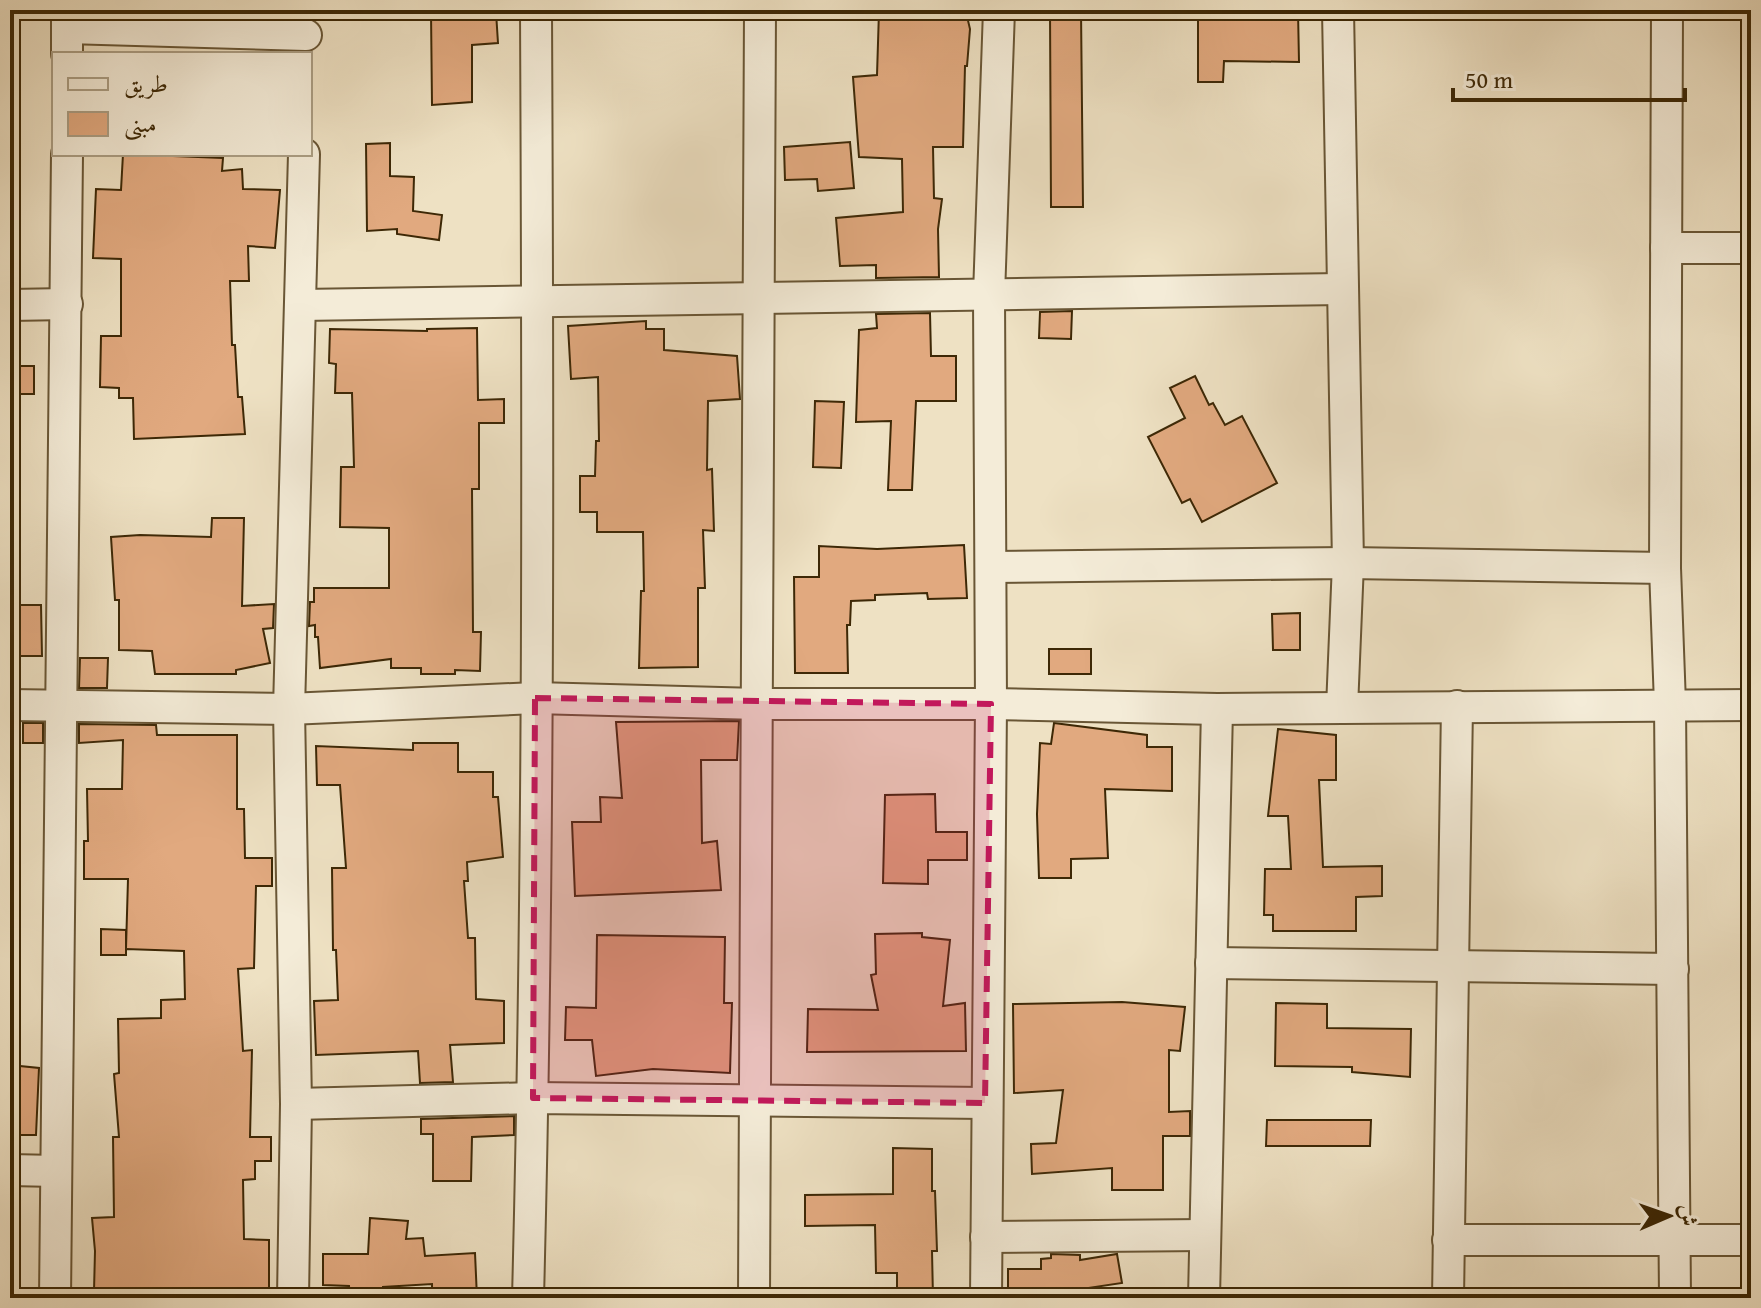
<svg xmlns="http://www.w3.org/2000/svg" width="1761" height="1308" font-family="'Gentium Book Plus',Amiri,serif">
<rect width="100%" height="100%" fill="#eee1c3"/>
<filter id="stains"><feTurbulence type="fractalNoise" baseFrequency=".0025" numOctaves="4"/><feColorMatrix values="0 0 0 0 .2 0 0 0 0 .09 0 0 0 0 .02 0 0 0 .5 -.17"/></filter>
<radialGradient id="worn" r=".72"><stop offset=".6" stop-color="#630" stop-opacity="0"/><stop offset="1" stop-color="#630" stop-opacity=".3"/></radialGradient>
<g fill="#e1a97f" stroke="#3d2806" stroke-width="2">
<polygon points="1050,10 1081,10 1083,207 1051,207"/>
<polygon points="1198,10 1298,10 1299,62 1224,61 1223,82 1198,82"/>
<polygon points="879,11 966,12 970,29 967,66 965,66 963,147 933,147 934,198 942,199 938,229 939,277 876,278 876,265 840,266 836,218 903,212 902,159 859,157 853,77 877,75"/>
<polygon points="431,12 496,12 498,43 472,45 472,102 432,105"/>
<polygon points="850,142 854,188 818,191 817,179 785,180 784,147"/>
<polygon points="390,143 390,176 414,177 413,211 442,215 439,240 397,234 397,229 367,231 366,144"/>
<polygon points="123,154 223,158 222,171 242,169 243,189 280,190 275,248 248,246 249,281 230,281 232,345 235,345 238,397 242,397 245,434 134,439 133,398 119,398 119,388 100,387 101,336 121,336 121,259 93,258 96,189 121,190"/>
<polygon points="1072,311 1071,339 1039,338 1040,312"/>
<polygon points="930,313 931,356 956,356 956,401 916,401 912,490 888,490 891,421 856,422 859,330 877,328 876,314"/>
<polygon points="646,321 646,329 664,329 664,350 737,356 740,399 708,401 707,470 712,469 714,531 703,530 705,588 698,588 698,667 639,668 641,591 644,591 643,532 597,532 597,512 580,512 580,476 595,476 596,441 599,441 598,377 571,379 568,326"/>
<polygon points="477,328 478,400 504,399 504,423 479,423 479,489 472,489 473,632 481,632 480,671 455,670 455,674 421,674 421,668 391,668 391,659 320,668 318,637 315,637 315,625 309,626 310,602 314,602 314,588 389,588 389,528 340,527 341,467 354,467 352,393 335,393 336,364 329,363 330,329 427,331 427,329"/>
<rect x="10" y="366" width="24" height="28"/>
<polygon points="1195,376 1209,405 1213,403 1225,425 1242,416 1277,483 1202,522 1190,499 1182,503 1148,437 1185,418 1170,388"/>
<polygon points="815,401 844,402 841,468 813,467"/>
<polygon points="212,518 244,518 242,606 274,604 273,628 263,629 270,663 236,670 236,674 155,674 152,651 119,650 119,600 115,600 111,537 140,535 211,537"/>
<polygon points="964,545 967,598 928,599 927,593 875,595 875,600 851,601 850,625 847,625 848,673 795,673 794,577 819,577 819,546 877,549"/>
<polygon points="10,605 41,605 42,656 10,656"/>
<polygon points="1300,613 1300,650 1273,650 1272,614"/>
<rect x="1049" y="649" width="42" height="25"/>
<polygon points="80,658 108,658 107,688 79,688"/>
<polygon points="739,721 737,760 701,760 702,843 717,841 721,890 575,896 572,822 601,822 600,797 622,798 616,722"/>
<rect x="23" y="723" width="20" height="20"/>
<polygon points="1054,723 1147,735 1147,747 1172,747 1172,791 1105,789 1108,858 1071,859 1071,878 1039,878 1037,814 1040,743 1051,744"/>
<polygon points="79,724 156,725 157,735 237,735 237,809 244,809 245,858 272,858 272,886 256,886 254,968 238,969 243,1051 252,1050 250,1137 271,1137 271,1161 255,1161 255,1179 243,1180 244,1239 269,1240 269,1298 195,1293 94,1291 95,1251 92,1218 114,1217 113,1137 119,1137 114,1074 119,1073 118,1019 161,1018 161,1000 185,999 184,951 126,949 126,955 101,955 101,929 126,930 126,948 128,879 84,879 84,841 88,841 87,789 122,789 123,740 79,743"/>
<polygon points="1278,729 1336,735 1336,780 1319,780 1323,867 1382,866 1382,896 1356,897 1356,931 1273,931 1273,915 1264,915 1265,869 1291,869 1288,816 1268,816"/>
<polygon points="413,743 458,743 458,772 493,772 493,797 498,797 503,857 467,862 468,881 464,881 468,938 475,938 476,999 504,1001 504,1043 450,1045 453,1082 420,1083 418,1051 316,1055 314,1001 338,1000 336,950 333,950 332,868 346,868 340,785 317,785 316,746 413,750"/>
<polygon points="935,794 936,832 967,832 967,860 928,860 928,884 883,883 885,795"/>
<polygon points="922,933 922,937 950,940 943,1006 965,1003 966,1051 807,1052 808,1009 878,1010 871,975 876,974 875,934"/>
<polygon points="597,935 725,937 724,1003 732,1003 730,1073 653,1069 596,1076 592,1040 565,1040 566,1007 596,1008"/>
<polygon points="1122,1002 1185,1007 1180,1051 1169,1050 1169,1112 1190,1111 1190,1136 1163,1136 1163,1190 1112,1190 1112,1168 1032,1174 1031,1144 1056,1143 1063,1090 1014,1093 1013,1004"/>
<polygon points="1276,1003 1327,1004 1327,1028 1411,1029 1410,1077 1352,1072 1352,1067 1275,1066"/>
<polygon points="10,1065 39,1068 36,1135 11,1135"/>
<polygon points="514,1116 514,1135 472,1137 471,1181 433,1181 433,1134 421,1134 421,1119"/>
<polygon points="1267,1120 1371,1120 1370,1146 1266,1146"/>
<polygon points="893,1148 932,1149 932,1191 935,1191 937,1251 932,1251 933,1298 897,1298 897,1273 876,1273 875,1225 805,1226 805,1195 893,1194"/>
<polygon points="370,1218 408,1221 406,1239 423,1238 425,1256 475,1253 477,1298 432,1298 432,1284 383,1287 383,1298 350,1298 349,1286 323,1285 323,1254 368,1254"/>
<polygon points="1051,1254 1080,1255 1080,1260 1117,1254 1122,1283 1081,1289 1081,1298 1008,1298 1008,1269 1041,1269 1041,1259 1051,1258"/>
</g>
<g fill="none" stroke-linecap="round" stroke-linejoin="round">
<defs>
<g id="minor">
<polyline points="1338,10 1348,563 1342,708"/>
<polyline points="1667,10 1665,568 1670,704 1675,1298"/>
<polyline points="67,28 306,35"/>
<polyline points="67,54 67,10"/>
<polyline points="1666,248 1751,248"/>
<polyline points="10,305 67,304"/>
<polyline points="301,305 1342,289"/>
<polyline points="991,567 1348,563 1665,568"/>
<polyline points="10,705 289,709 535,698 758,704 991,704 1217,709 1751,705"/>
<polyline points="1211,963 1673,969"/>
<polyline points="296,1104 533,1098 985,1103"/>
<polyline points="10,1170 56,1171"/>
<polyline points="986,1237 1204,1235"/>
<polyline points="1448,1240 1751,1240"/>
<polyline points="55,1298 67,154"/>
<polyline points="293,1298 296,1104 289,709 304,154"/>
<path d="M 528,1298 C 539,869 538,439 536,10"/>
<polyline points="754,1298 760,10"/>
<polyline points="986,1298 991,704 989,295 999,10"/>
<polyline points="1204,1298 1217,709"/>
<polyline points="1448,1298 1457,706"/>
</g>
</defs>
<use href="#minor" stroke="#695635" stroke-width="34"/>
<use href="#minor" stroke="#f4ecd8" stroke-width="30"/>
</g>
<path fill="#c2185b" fill-opacity="0.2" stroke="#c2185b" stroke-width="6" stroke-dasharray="16 10" stroke-linejoin="round" d="M 535,698 L 991,704 L 985,1103 L 533,1098 Z"/>
<rect width="1761" height="1308" fill="none" stroke="#eee1c3" stroke-width="40"/>
<rect x="12" y="12" width="1737" height="1284" fill="none" stroke="#3d2806" stroke-width="4"/>
<rect x="20" y="20" width="1721" height="1268" fill="none" stroke="#3d2806" stroke-width="2"/>
<rect x="52" y="52" width="260" height="104" fill="#f4ecd8" stroke="#ab9e84" stroke-width="2"/>
<rect x="68" y="78" width="40" height="12" fill="#f4ecd8" stroke="#ab9e84" stroke-width="2"/>
<text x="124" y="92" font-size="24" fill="#3d2806">طريق</text>
<rect x="68" y="112" width="40" height="24" fill="#e1a97f" stroke="#ab9e84" stroke-width="2"/>
<text x="124" y="132" font-size="24" fill="#3d2806">مبنى</text>
<g transform="translate(1669 1216) rotate(88)" stroke="#f4ecd8" stroke-width="6" paint-order="stroke">
<path d="M0-6L14 30L0 20L-14 30Z" fill="#3d2806"/>
<text y="-12" font-size="22" font-weight="bold" text-anchor="middle" fill="#3d2806">ش</text>
</g>
<path d="M1453 88v12h232v-12" fill="none" stroke="#3d2806" stroke-width="4"/>
<text x="1465" y="88" font-size="24" fill="#3d2806" stroke="#f4ecd8" stroke-width="6" paint-order="stroke">50 m</text>
<rect width="100%" height="100%" filter="url(#stains)"/>
<rect width="100%" height="100%" fill="url(#worn)"/>
</svg>
